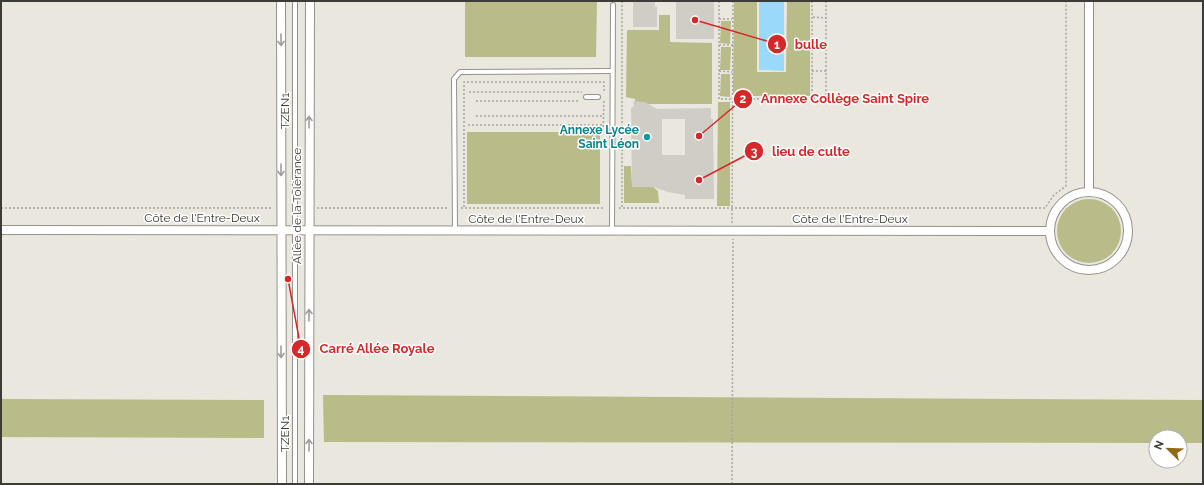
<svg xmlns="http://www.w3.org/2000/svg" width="1204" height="485" viewBox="0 0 1204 485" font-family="Raleway,sans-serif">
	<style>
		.green { fill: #b9bb89 }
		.water { fill: #9bd9fa }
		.building { fill: #d0cdc6; fill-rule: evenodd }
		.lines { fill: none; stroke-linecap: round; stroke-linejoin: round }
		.lane-casing { stroke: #95928b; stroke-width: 6 }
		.street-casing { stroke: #95928b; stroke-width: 10 }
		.path { stroke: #a9a6a0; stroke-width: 1.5; stroke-dasharray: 2 2; stroke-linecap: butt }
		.lane { stroke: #fff; stroke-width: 4 }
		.street { stroke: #fff; stroke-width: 8 }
		.oneway { stroke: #9e9d9c }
		.culture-dot { fill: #0f9aa8; stroke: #fff; stroke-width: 1.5 }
		.labels { text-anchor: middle; stroke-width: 3; stroke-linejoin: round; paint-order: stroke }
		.street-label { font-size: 12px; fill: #3c3b38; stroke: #fff }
		.culture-label { font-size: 12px; font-weight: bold; fill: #0d838f; stroke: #fff; text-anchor: end }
		.leader { fill: none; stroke: #d62828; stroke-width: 1.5 }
		.callout-dot { fill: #d62828; stroke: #fff; stroke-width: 1.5 }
		.mark-label { font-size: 12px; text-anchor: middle; font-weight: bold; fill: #fff }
		.callout-label { font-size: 13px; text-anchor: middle; font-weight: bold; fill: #d62828; stroke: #fff; stroke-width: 3; stroke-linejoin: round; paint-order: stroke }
	</style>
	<rect width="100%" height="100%" fill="#eae7df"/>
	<g class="green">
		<path d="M465,1h132l-1,56h-131z"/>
		<path d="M734,1h23v71h29l1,-71h23v95h-77z"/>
		<path d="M659,15h11v27l42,1v61h-77v-5l-9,-2 1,-67h32z"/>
		<path d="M721,21h10l-1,23 -10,-1z"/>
		<path d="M721,47h10l-1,23h-10z"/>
		<path d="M721,74h9v23l-10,-1z"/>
		<path d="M718,102h12v104h-13z"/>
		<rect x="467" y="132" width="133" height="72"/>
		<path d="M624,166h7l1,21h21l5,4 1,12h-35z"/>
		<circle cx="1089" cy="231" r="32"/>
		<path d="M323,395l880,5v43h-23v-6h-24v6l-832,-1z"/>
		<path d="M1,399l263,1v38l-263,-1z"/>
	</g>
	<path class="water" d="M759,1h25v70l-25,-1z"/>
	<g class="building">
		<path d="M633,1h22v6h2v20h-24z"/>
		<rect x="676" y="1" width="38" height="38"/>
		<path d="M633,101l12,1 12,7 54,-1v11h2l1,80h-29v-4l-17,-3 -15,-5h-21l-1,-79 3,-2zM662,119h23v36h-23z"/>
	</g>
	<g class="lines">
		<defs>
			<g id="lane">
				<path d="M295,1v483"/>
				<path d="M586,97h12"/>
				<path d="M455,230l-1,-151 6,-7 152,-1"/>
				<path d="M612,230l1,-225"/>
			</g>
			<g id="street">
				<path d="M281,1l1,483"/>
				<path d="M1089,192v-191"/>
				<circle cx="1089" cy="231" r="39"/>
				<path d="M1,230l1045,1 4,1"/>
				<path d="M309,484l1,-483"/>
			</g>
		</defs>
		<use href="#lane" class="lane-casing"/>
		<use href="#street" class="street-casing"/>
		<g class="path">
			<path d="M719,1v98h3l104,-1v-97"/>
			<path d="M813,17l13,1"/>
			<path d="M719,19h13"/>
			<path d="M813,44h13"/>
			<path d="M719,45h14"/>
			<path d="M719,71l13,1"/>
			<path d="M812,71h14"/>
			<path d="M469,92h113"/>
			<path d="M812,99v-98"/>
			<path d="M476,101h104"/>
			<path d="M476,116h126"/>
			<path d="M468,125h135"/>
			<path d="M603,131l1,-30"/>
			<path d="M464,207v-125h140v11"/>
			<path d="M622,207v-206"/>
			<path d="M1,208h272"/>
			<path d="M317,208h132"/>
			<path d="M461,208h144"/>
			<path d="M619,208h426l9,-13 12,-9v-185"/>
			<path d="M732,223l1,-222"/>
			<path d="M732,484l1,-245"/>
		</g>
		<use href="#lane" class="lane"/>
		<use href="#street" class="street"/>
	</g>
	<defs><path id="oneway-shaft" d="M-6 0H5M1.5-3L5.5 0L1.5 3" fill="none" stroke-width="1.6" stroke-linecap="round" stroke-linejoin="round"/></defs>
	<g class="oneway">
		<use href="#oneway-shaft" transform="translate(281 40) rotate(90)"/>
		<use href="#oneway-shaft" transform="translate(309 122) rotate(-90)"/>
		<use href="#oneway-shaft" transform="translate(281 170) rotate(90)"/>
		<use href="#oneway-shaft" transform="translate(309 315) rotate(-90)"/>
		<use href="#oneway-shaft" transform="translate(281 352) rotate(90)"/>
		<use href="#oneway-shaft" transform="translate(309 445) rotate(-90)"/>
	</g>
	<circle class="culture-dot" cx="647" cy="137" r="4"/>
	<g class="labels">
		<g class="street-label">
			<text transform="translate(285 111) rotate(-90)" y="4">TZEN1</text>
			<text transform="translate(297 206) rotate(-90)" y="4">Allée de la Tolérance</text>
			<text x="202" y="222">Côte de l'Entre-Deux</text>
			<text x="526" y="223">Côte de l'Entre-Deux</text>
			<text x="850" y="223">Côte de l'Entre-Deux</text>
			<text transform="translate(285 434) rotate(-90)" y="4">TZEN1</text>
		</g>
		<g class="culture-label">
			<text x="639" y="134">Annexe Lycée<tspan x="639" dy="14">Saint Léon</tspan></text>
		</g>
	</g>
	<path class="leader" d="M695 20L777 44M699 136L743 99M699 180L754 151M288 279L301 349"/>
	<g class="callout-dot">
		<circle cx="695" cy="20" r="4"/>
		<circle cx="699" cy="136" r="4"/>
		<circle cx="699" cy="180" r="4"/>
		<circle cx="288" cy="279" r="4"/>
		<circle cx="777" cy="44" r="10"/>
		<circle cx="743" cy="99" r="10"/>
		<circle cx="754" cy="151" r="10"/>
		<circle cx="301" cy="349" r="10"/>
	</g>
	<g class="mark-label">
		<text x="777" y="49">1</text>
		<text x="743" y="103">2</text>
		<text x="754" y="156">3</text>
		<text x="301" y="353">4</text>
	</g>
	<g class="callout-label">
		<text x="811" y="49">bulle</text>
		<text x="845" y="103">Annexe Collège Saint Spire</text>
		<text x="811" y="156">lieu de culte</text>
		<text x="377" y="353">Carré Allée Royale</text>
	</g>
	<rect width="1204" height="485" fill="none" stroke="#3c3b38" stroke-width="4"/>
	<g transform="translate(1168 449) rotate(293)"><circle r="19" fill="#ffffff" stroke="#b1b1af"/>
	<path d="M0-3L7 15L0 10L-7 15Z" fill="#916910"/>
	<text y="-6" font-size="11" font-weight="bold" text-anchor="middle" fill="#3c3b38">N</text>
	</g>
</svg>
